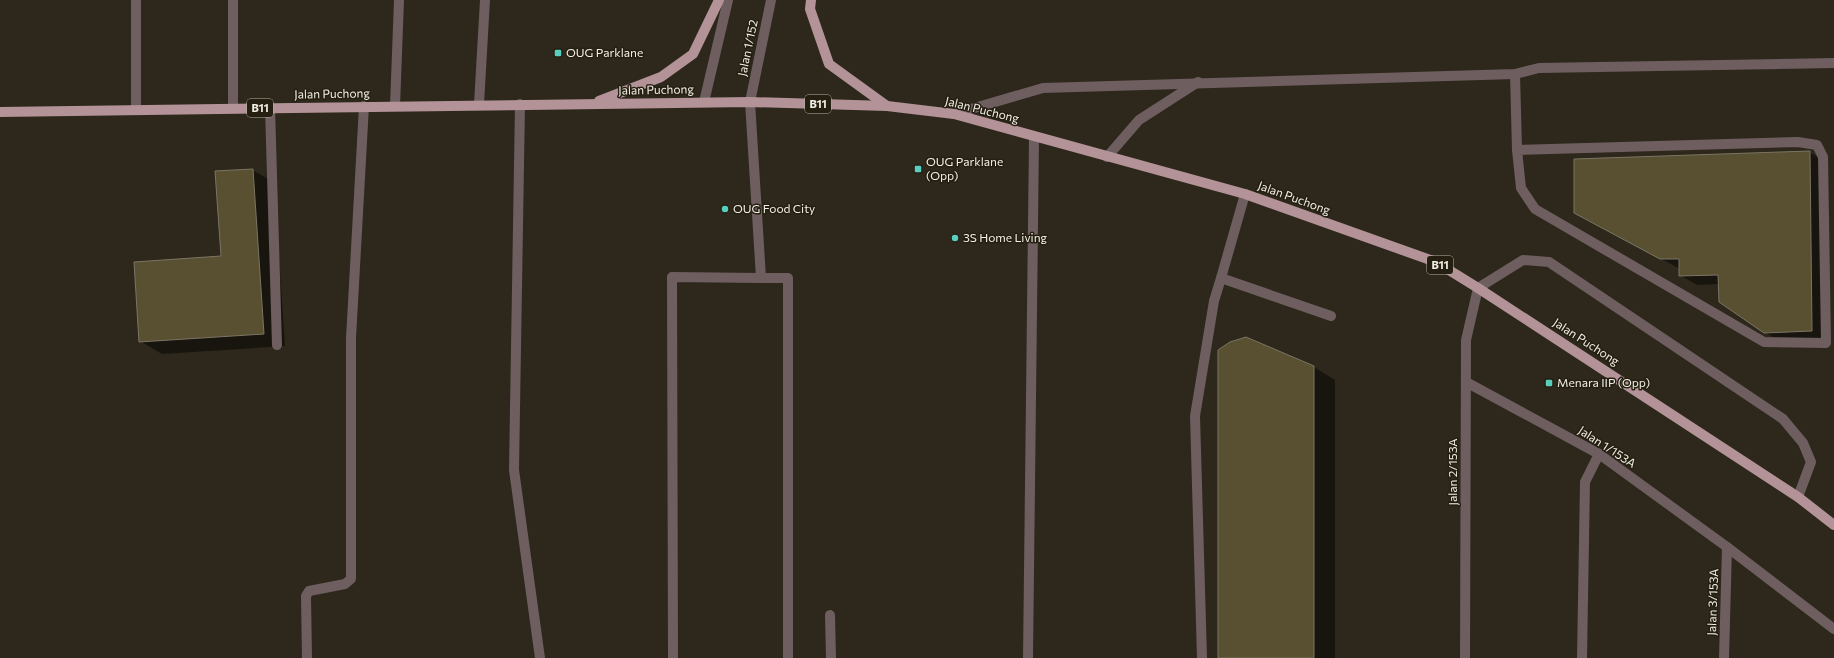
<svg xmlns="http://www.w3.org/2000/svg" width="1834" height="658" viewBox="0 0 1834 658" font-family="Commissioner,sans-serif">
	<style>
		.shadow { fill: #0007 }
		.building { fill: #594f31; stroke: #7b7565 }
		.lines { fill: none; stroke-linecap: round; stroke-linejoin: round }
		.minor { stroke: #6e5e60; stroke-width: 10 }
		.major { stroke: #b39398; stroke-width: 10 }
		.poi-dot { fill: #58cec0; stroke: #241f11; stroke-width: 1.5 }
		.labels { text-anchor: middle; stroke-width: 3; stroke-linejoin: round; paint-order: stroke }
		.shield { fill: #241f11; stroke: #b4b0a5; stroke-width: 1 }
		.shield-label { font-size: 11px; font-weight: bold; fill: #f1eee5 }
		.street-label { font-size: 12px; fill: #f1eee5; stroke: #241f11 }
		.poi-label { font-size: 12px; fill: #f1eee5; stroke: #241f11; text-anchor: start }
	</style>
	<rect width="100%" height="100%" fill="#2d281b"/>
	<g class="shadow">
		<path d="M1809,152l18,10 2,178 -47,2 -18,-10 -45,-48 -22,1 -17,-10v-6l-87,-47z"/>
		<path d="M252,170l22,12 11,164 -123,8 -22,-13 82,-84z"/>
		<path d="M1314,367l21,13v278h-116z"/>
	</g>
	<g class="building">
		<path d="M1810,151l2,180 -48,2 -45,-31 -1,-27 -39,1v-17h-19l-86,-46v-54z"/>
		<path d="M253,169l11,165 -125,8 -5,-80 87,-6 -6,-85z"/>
		<path d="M1246,337l68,29v292h-96v-308l12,-8z"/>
	</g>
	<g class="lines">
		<g class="minor">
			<path d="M136,0v110"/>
			<path d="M233,0v108"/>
			<path d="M1515,74l2,76 4,38 14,21 229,133 62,1 -3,-186 -6,-12 -19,-3 -281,8"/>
			<path d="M704,102l24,-102"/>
			<path d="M479,104l6,-104"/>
			<path d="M520,104l-6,366 26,188"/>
			<path d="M395,106l4,-106"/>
			<path d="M270,108l7,237"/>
			<path d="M954,114l89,-26 472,-14 24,-6 295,-5"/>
			<path d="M1107,157l32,-37 59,-38"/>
			<path d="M1245,194l-24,84 110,38"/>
			<path d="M761,278h27v380"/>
			<path d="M1466,382l133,72 128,93 107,82"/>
			<path d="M830,615l1,43"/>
			<path d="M307,658l-1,-62 3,-5 36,-7 6,-5v-241l13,-232"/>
			<path d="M673,658l-1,-381 89,1 -11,-176 21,-102"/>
			<path d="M1028,658l6,-521"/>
			<path d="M1202,658l-7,-242 19,-115 7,-23"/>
			<path d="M1465,658l1,-318 12,-52 45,-28 26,2 234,157 20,24 8,19 -13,35"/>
			<path d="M1582,658l3,-176 14,-28"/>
			<path d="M1724,658l3,-111"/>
		</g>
		<g class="major">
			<path d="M811,0l-1,9 19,55 58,42"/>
			<path d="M599,101l62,-24 32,-23 26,-54"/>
			<path d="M0,112l750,-10 137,4 67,8 291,80 191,68 42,26 320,209 36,28"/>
		</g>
	</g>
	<g class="poi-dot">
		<rect x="554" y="49" width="8" height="8" rx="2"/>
		<rect x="914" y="165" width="8" height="8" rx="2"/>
		<circle cx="725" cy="209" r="4"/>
		<circle cx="955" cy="238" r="4"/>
		<rect x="1545" y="379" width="8" height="8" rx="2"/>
	</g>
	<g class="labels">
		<g class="shield">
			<rect x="805" y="95" width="26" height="18" rx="3"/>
			<rect x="247" y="99" width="26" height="18" rx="3"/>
			<rect x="1427" y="256" width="26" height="18" rx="3"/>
		</g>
		<g class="shield-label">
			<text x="818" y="108">B11</text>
			<text x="260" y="112">B11</text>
			<text x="1440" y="269">B11</text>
		</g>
		<g class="street-label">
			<text transform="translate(748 48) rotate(-78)" y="4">Jalan 1/152</text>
			<text transform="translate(656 90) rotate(-1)" y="4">Jalan Puchong</text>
			<text transform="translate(332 94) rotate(-1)" y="4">Jalan Puchong</text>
			<text transform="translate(982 110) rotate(14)" y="4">Jalan Puchong</text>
			<text transform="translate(1294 198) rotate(20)" y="4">Jalan Puchong</text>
			<text transform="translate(1586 342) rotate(33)" y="4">Jalan Puchong</text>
			<text transform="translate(1607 447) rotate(33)" y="4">Jalan 1/153A</text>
			<text transform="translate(1453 472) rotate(-90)" y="4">Jalan 2/153A</text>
			<text transform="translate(1713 602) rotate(-88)" y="4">Jalan 3/153A</text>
		</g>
		<g class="poi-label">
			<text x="566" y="57">OUG Parklane</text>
			<text x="926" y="166">OUG Parklane<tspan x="926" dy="14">(Opp)</tspan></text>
			<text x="733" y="213">OUG Food City</text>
			<text x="963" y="242">3S Home Living</text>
			<text x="1557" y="387">Menara IIP (Opp)</text>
		</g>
	</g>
</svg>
